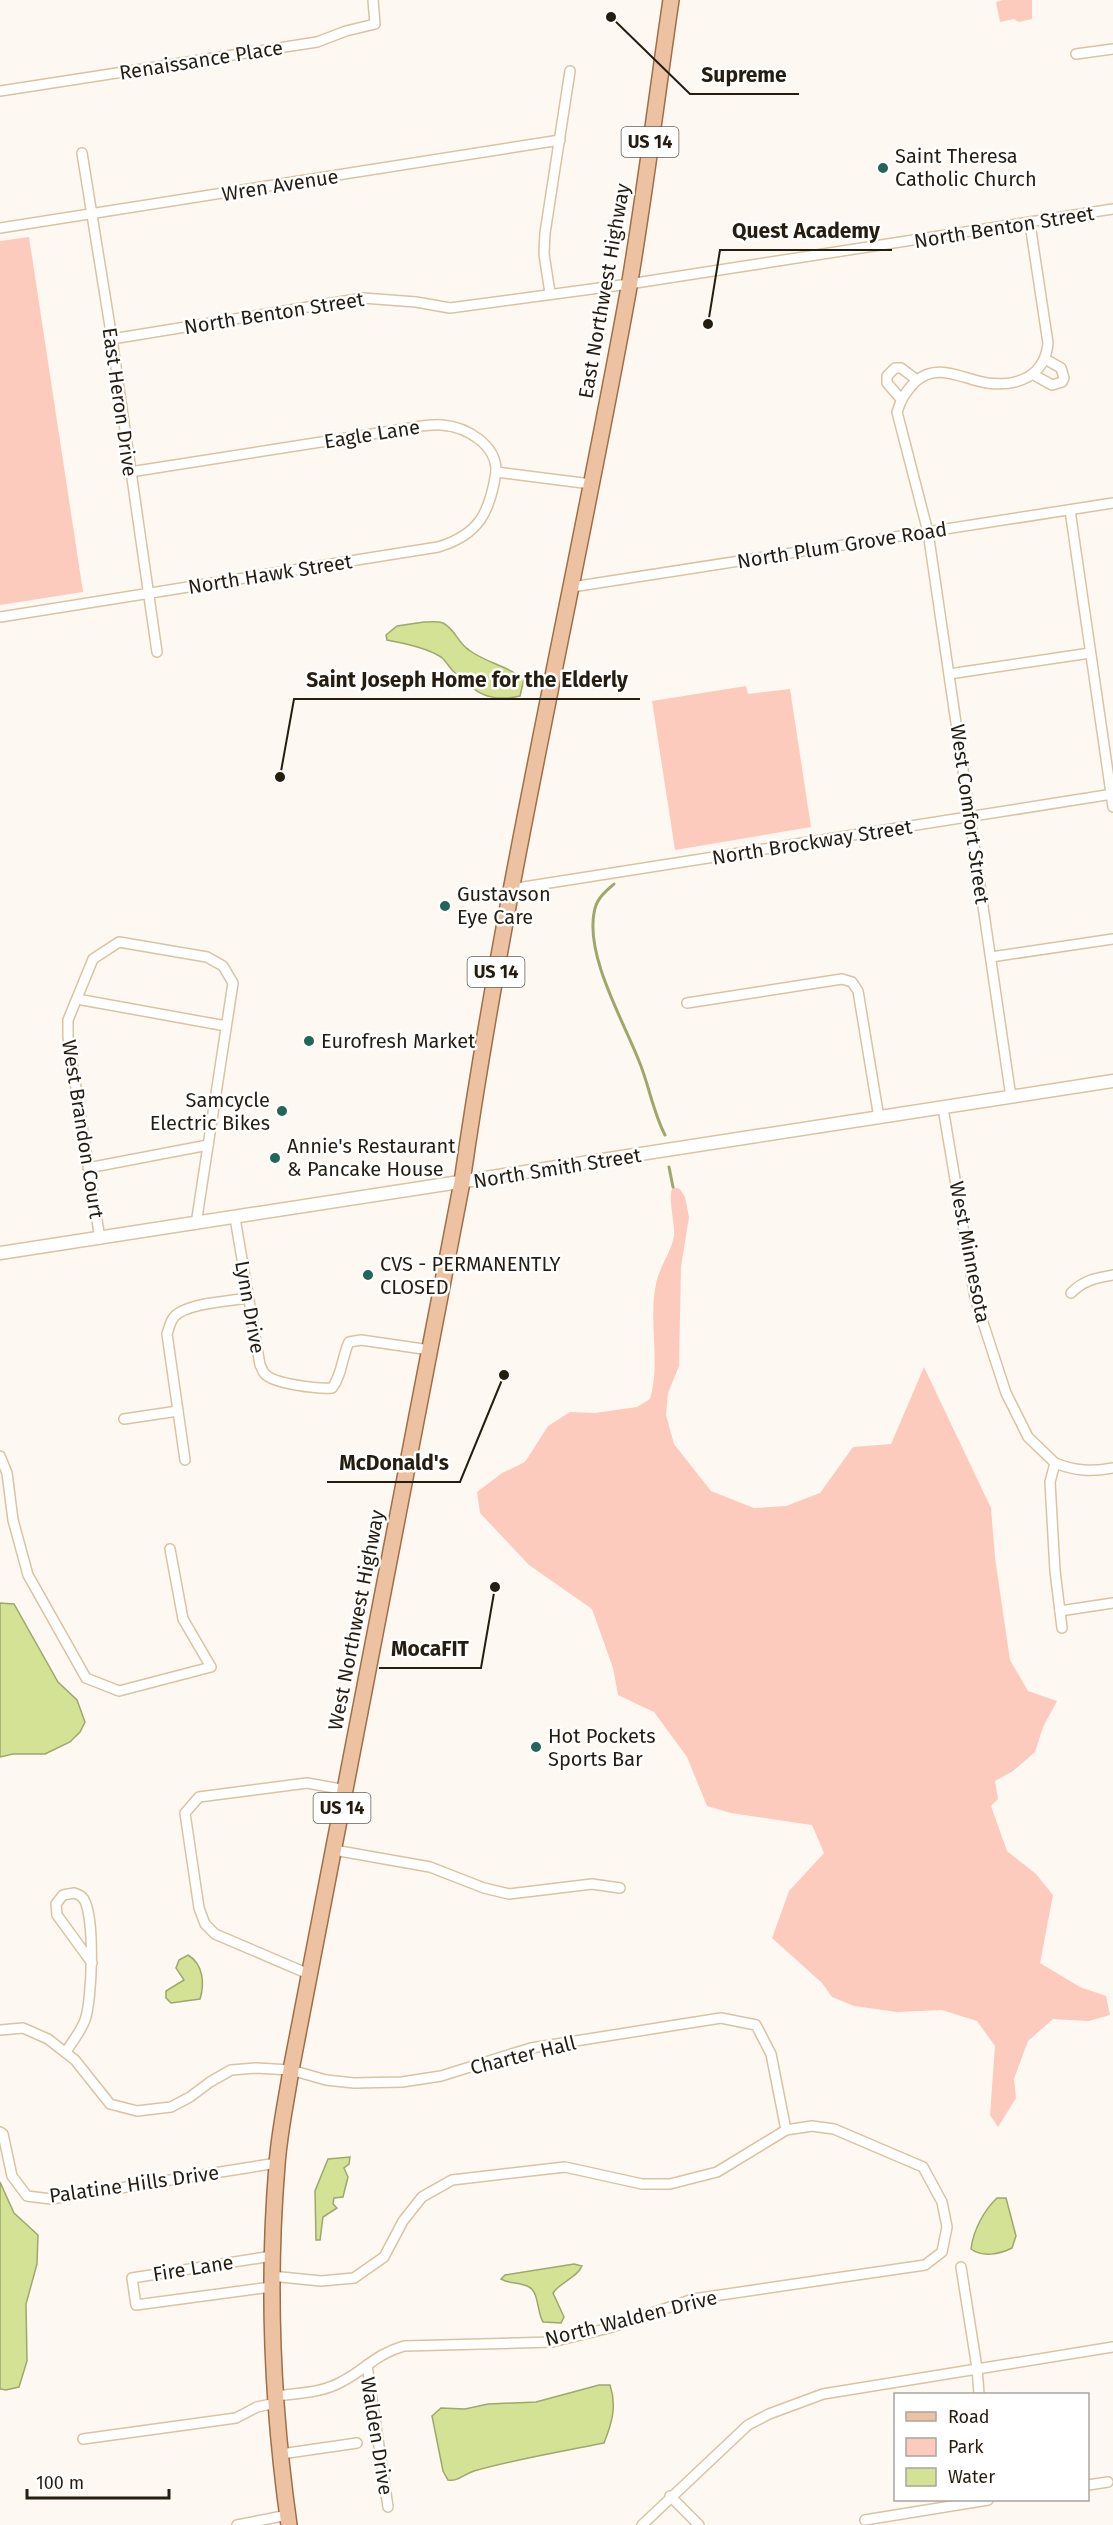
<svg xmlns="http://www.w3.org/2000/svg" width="1113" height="2525" viewBox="0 0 1113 2525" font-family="'Fira Sans',sans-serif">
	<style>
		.green { fill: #fccbbe }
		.water { fill: #d3e294; stroke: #9fa76d; stroke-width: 1.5 }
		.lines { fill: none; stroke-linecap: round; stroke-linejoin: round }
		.stream { stroke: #9fa76d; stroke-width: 3 }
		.minor-casing { stroke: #d9c3a3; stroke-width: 12 }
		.tertiary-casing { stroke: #d9c3a3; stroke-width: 15 }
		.primary-casing { stroke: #a06e48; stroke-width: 18 }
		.minor { stroke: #fff; stroke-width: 9 }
		.tertiary { stroke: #fff; stroke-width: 12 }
		.primary { stroke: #edc2a3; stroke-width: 15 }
		.poi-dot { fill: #20675a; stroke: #fff; stroke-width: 2 }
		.labels { text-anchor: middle; stroke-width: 5; stroke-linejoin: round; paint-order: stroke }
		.shield { fill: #fff; stroke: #676158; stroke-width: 1.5 }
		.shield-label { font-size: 18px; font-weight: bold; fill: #261d11 }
		.street-label { font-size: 20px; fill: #261d11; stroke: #fff }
		.poi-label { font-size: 20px; fill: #261d11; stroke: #fff; text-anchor: start }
		.leader { fill: none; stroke: #261d11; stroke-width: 2 }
		.callout-dot { fill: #261d11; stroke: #fff; stroke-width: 2 }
		.callout-label { font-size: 21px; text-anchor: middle; font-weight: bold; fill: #261d11; stroke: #fff; stroke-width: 5; stroke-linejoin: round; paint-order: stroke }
	</style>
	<rect width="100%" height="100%" fill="#fdf9f2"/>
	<g class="green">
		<path d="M1003,0h29v19l-13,3 -5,-3 -14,3 -4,-20z"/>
		<path d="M29,237l54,355 -83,13v-364z"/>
		<path d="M746,686l2,8 42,-5 21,138 -136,23 -23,-149z"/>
		<path d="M673,1187l7,2 5,8 4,20 -8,50 -2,99 -11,27 -2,22 8,29 37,47 43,17 32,-2 34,-13 33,-46 38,-3 33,-77 67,141 4,50 15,102 18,31 29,10 -14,26 -8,25 -22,19 -18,10 3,18 -7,7 16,45 29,23 17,21 -13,68 40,24 26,9 4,19 -21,6 -36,-2 -25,22 -14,38 2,19 -18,29 -8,-12 5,-69 -18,-25 -35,-11 -45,2 -43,-6 -22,-9 -10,-14 -50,-45 17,-47 35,-38 -12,-28 -81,-12 -24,-7 -20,-49 -33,-45 -36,-17 -5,-27 -21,-59 -63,-44 -49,-52 -3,-21 25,-19 23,-11 23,-36 22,-14 25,1 42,-6 13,-8c11,-37 -2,-77 6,-115 3,-17 15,-31 18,-48 1,-13 -7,-41 -1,-49z"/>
	</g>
	<g class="water">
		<path d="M424,622c5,0 14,-1 19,1 12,6 15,20 26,27 17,13 39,16 55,29l-4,17c-31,7 -45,-3 -67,-25 -4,-4 -7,-10 -12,-14 -16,-10 -36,-13 -54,-17l-1,-5 11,-9z"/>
		<path d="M0,1603l14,1 44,78 19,18 8,22 -5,10 -10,10 -25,12h-32l-13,3z"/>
		<path d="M188,1955c15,9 17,28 12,44l-29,4 -5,-5v-7l18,-11 -8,-12 3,-8z"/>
		<path d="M350,2157l-1,7 -5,4 4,9 -5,20 -9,1 -1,6 4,4 -14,9 -3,23h-4l-1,-49 13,-32z"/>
		<path d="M0,2182l14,31 24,22 -1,29 -11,40 1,57 -8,26 -13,3 -6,-1z"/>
		<path d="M997,2198h9l10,38 -4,12c-12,6 -29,10 -41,1 2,-18 13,-39 26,-51z"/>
		<path d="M574,2264l8,2c-5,12 -22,16 -29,27l11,24 -3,6 -18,-1c-6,-9 -4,-30 -14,-35 -9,-5 -20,-3 -28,-8l4,-4z"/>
		<path d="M599,2385h11c7,21 2,38 -6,58 -44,9 -88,16 -130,28 -10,3 -16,11 -26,9l-5,-9 -11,-55 9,-8 24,1 23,-5 48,-2z"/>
	</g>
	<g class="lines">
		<g class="stream">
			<path d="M614,884c-10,9 -18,15 -20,29 -8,44 29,107 45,148 10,24 14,51 26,74"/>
			<path d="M669,1167l4,20"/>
		</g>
		<defs>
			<g id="minor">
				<path d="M1076,54l37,-5"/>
				<path d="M0,91l317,-49 29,-11 29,-7 -2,-24"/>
				<path d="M82,153l30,186 45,313"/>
				<path d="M0,228l560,-88"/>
				<path d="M550,293l-6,-39 1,-21 25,-162"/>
				<path d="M112,339l251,-41 53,4 34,6 179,-24 484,-75"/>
				<path d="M1034,375l18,10 10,-3 2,-4 -3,-10 -16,-9"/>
				<path d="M901,399l-14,-16v-7l8,-8h6l16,12"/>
				<path d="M130,472l274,-43c12,-2 25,-5 38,-4 25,2 55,20 54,47l95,12"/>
				<path d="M1070,510l43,297"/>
				<path d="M572,587l541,-84"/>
				<path d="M0,617l438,-70c41,-12 52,-35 58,-75"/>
				<path d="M949,674l141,-21"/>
				<path d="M511,889l602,-95"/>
				<path d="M991,957l122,-18"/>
				<path d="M77,999l149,27"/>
				<path d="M687,1003l155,-24 10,3 6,9 21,127"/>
				<path d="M1011,1097l-83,-565 -31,-120c4,-13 9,-21 19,-31 22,-19 46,-2 71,2 31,4 58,-7 61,-40l-18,-119"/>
				<path d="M943,1108l32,190 31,95 22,44 27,26 -5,19 5,89 7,57"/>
				<path d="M88,1168l120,-23"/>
				<path d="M235,1218l25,147c2,3 2,6 5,9 9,10 53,15 67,14 10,-13 10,-31 17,-46l12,-2 69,10"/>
				<path d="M100,1239l-32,-202v-17l25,-61 26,-17 88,15 16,9 10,17 -37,241"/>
				<path d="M1071,1293c13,-13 25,-15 42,-18"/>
				<path d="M124,1419l54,-8"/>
				<path d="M0,1456l7,17 6,47 15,55 58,103 33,13 92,-24 -28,-48 -13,-70"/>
				<path d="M185,1460l-18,-126c2,-6 3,-12 7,-17 11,-14 57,-16 74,-19"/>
				<path d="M1055,1463c20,8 37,9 58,5"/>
				<path d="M1060,1611l53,-8"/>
				<path d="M334,1850l96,17 54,21 25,6 83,-10 28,4"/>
				<path d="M311,1975l-96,-41 -10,-10 -6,-16 -14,-95 14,-16 108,-14 39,7"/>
				<path d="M0,2030l23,-2 25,11 27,21 35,44 27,7 34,-4 19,-10 20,-15 21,-12 25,-2 35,2 35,10 28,3 48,-1 39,-6 90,-28 190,-30 35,7 15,29 15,76"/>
				<path d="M66,2052c6,-10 15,-21 19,-32 7,-18 11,-110 -3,-123 -2,-2 -5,-3 -8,-4l-11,2 -7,9 1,11 35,48"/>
				<path d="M0,2132l3,2 9,42 15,20 24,3 226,-36"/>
				<path d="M961,2267l16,101 2,26"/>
				<path d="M271,2276l50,5 33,-3 30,-21 19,-36 19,-24 30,-17 113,-13 77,17h28l47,-12 69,-42 26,-4 22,3 89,38 19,35 5,25 -5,25 -17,13 -232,34 -84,29 -57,14 -148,4c-28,8 -37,22 -61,35 -20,12 -45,12 -68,15"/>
				<path d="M271,2287l-135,18 -4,-27 140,-22"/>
				<path d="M367,2365l21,142"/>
				<path d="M83,2439l153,-21 21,-11 19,-4"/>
				<path d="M281,2454l76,-11"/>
				<path d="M1088,2485l20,-3"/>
				<path d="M670,2496l29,29"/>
				<path d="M865,2520l123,-20"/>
				<path d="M237,2525l51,-10"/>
				<path d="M642,2525l106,-100 21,-11 54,-20 290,-47"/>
			</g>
			<path id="tertiary" d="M0,1253l1113,-172"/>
			<path id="primary" d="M289,2525c-17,-120 -22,-239 -12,-360 2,-31 9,-63 14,-95l171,-888c43,-300 113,-596 167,-895 16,-95 28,-192 42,-287"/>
		</defs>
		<use href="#minor" class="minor-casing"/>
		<use href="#tertiary" class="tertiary-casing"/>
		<use href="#primary" class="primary-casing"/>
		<use href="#minor" class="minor"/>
		<use href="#tertiary" class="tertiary"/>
		<use href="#primary" class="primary"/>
	</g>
	<g class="poi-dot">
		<circle cx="883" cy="168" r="6"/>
		<circle cx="445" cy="906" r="6"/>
		<circle cx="309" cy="1041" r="6"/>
		<circle cx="282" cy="1111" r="6"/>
		<circle cx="275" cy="1158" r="6"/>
		<circle cx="368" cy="1275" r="6"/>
		<circle cx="536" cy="1747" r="6"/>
	</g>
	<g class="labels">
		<g class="shield">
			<rect x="621.5" y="127" width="57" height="30" rx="4.5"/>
			<rect x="467.5" y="957" width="57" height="30" rx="4.5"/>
			<rect x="313.5" y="1793" width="57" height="30" rx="4.5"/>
		</g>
		<g class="shield-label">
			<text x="650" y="148">US 14</text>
			<text x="496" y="978">US 14</text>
			<text x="342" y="1814">US 14</text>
		</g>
		<g class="street-label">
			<text transform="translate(201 60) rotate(-9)" y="7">Renaissance Place</text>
			<text transform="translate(280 185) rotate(-9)" y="7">Wren Avenue</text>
			<text transform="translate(1004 227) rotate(-9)" y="7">North Benton Street</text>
			<text transform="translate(604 291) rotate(-80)" y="7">East Northwest Highway</text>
			<text transform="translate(274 313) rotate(-9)" y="7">North Benton Street</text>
			<text transform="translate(120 402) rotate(82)" y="7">East Heron Drive</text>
			<text transform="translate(372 434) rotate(-9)" y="7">Eagle Lane</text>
			<text transform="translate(842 545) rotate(-9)" y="7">North Plum Grove Road</text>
			<text transform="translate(270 574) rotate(-9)" y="7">North Hawk Street</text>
			<text transform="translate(970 814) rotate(82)" y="7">West Comfort Street</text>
			<text transform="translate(812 842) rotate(-9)" y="7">North Brockway Street</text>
			<text transform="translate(83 1129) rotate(81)" y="7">West Brandon Court</text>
			<text transform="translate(557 1168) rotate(-9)" y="7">North Smith Street</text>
			<text transform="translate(970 1252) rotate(79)" y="7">West Minnesota</text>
			<text transform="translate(250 1307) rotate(80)" y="7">Lynn Drive</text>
			<text transform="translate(356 1620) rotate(-79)" y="7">West Northwest Highway</text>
			<text transform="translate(523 2055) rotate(-14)" y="7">Charter Hall</text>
			<text transform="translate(134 2184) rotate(-8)" y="7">Palatine Hills Drive</text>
			<text transform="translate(193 2268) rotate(-9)" y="7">Fire Lane</text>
			<text transform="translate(631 2318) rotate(-14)" y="7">North Walden Drive</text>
			<text transform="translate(377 2436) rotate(81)" y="7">Walden Drive</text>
		</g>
		<g class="poi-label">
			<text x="895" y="163">Saint Theresa<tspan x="895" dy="23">Catholic Church</tspan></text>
			<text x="457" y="901">Gustavson<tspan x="457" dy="23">Eye Care</tspan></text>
			<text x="321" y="1048">Eurofresh Market</text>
			<text x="270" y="1107" text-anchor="end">Samcycle<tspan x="270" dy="23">Electric Bikes</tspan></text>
			<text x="287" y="1153">Annie's Restaurant<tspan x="287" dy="23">&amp; Pancake House</tspan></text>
			<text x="380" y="1271">CVS - PERMANENTLY<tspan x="380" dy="23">CLOSED</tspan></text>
			<text x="548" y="1743">Hot Pockets<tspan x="548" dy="23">Sports Bar</tspan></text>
		</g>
	</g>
	<path class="leader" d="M611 17L690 94H799M708 324L720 250H892M280 777L294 699H640M504 1375L460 1482H327M495 1587L481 1668H379"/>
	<g class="callout-dot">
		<circle cx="611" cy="17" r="6"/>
		<circle cx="708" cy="324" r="6"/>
		<circle cx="280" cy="777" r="6"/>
		<circle cx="504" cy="1375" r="6"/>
		<circle cx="495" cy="1587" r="6"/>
	</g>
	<g class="callout-label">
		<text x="744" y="82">Supreme</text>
		<text x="806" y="238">Quest Academy</text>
		<text x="467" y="687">Saint Joseph Home for the Elderly</text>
		<text x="394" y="1470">McDonald's</text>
		<text x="430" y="1656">MocaFIT</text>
	</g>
	<rect x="894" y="2393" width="195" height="108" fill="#ffffff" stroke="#a8a5a0" stroke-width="1.5"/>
	<rect x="906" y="2412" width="30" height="9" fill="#edc2a3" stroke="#a8a5a0" stroke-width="1.5"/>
	<text x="948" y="2423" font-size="18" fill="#261d11">Road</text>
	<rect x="906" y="2438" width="30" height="18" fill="#fccbbe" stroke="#a8a5a0" stroke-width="1.5"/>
	<text x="948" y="2453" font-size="18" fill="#261d11">Park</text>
	<rect x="906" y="2468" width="30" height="18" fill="#d3e294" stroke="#a8a5a0" stroke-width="1.5"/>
	<text x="948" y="2483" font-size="18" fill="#261d11">Water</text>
	<path d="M27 2489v9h142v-9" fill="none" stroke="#261d11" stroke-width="3"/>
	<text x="36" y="2489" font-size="18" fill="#261d11" stroke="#ffffff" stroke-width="4.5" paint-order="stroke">100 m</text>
</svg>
